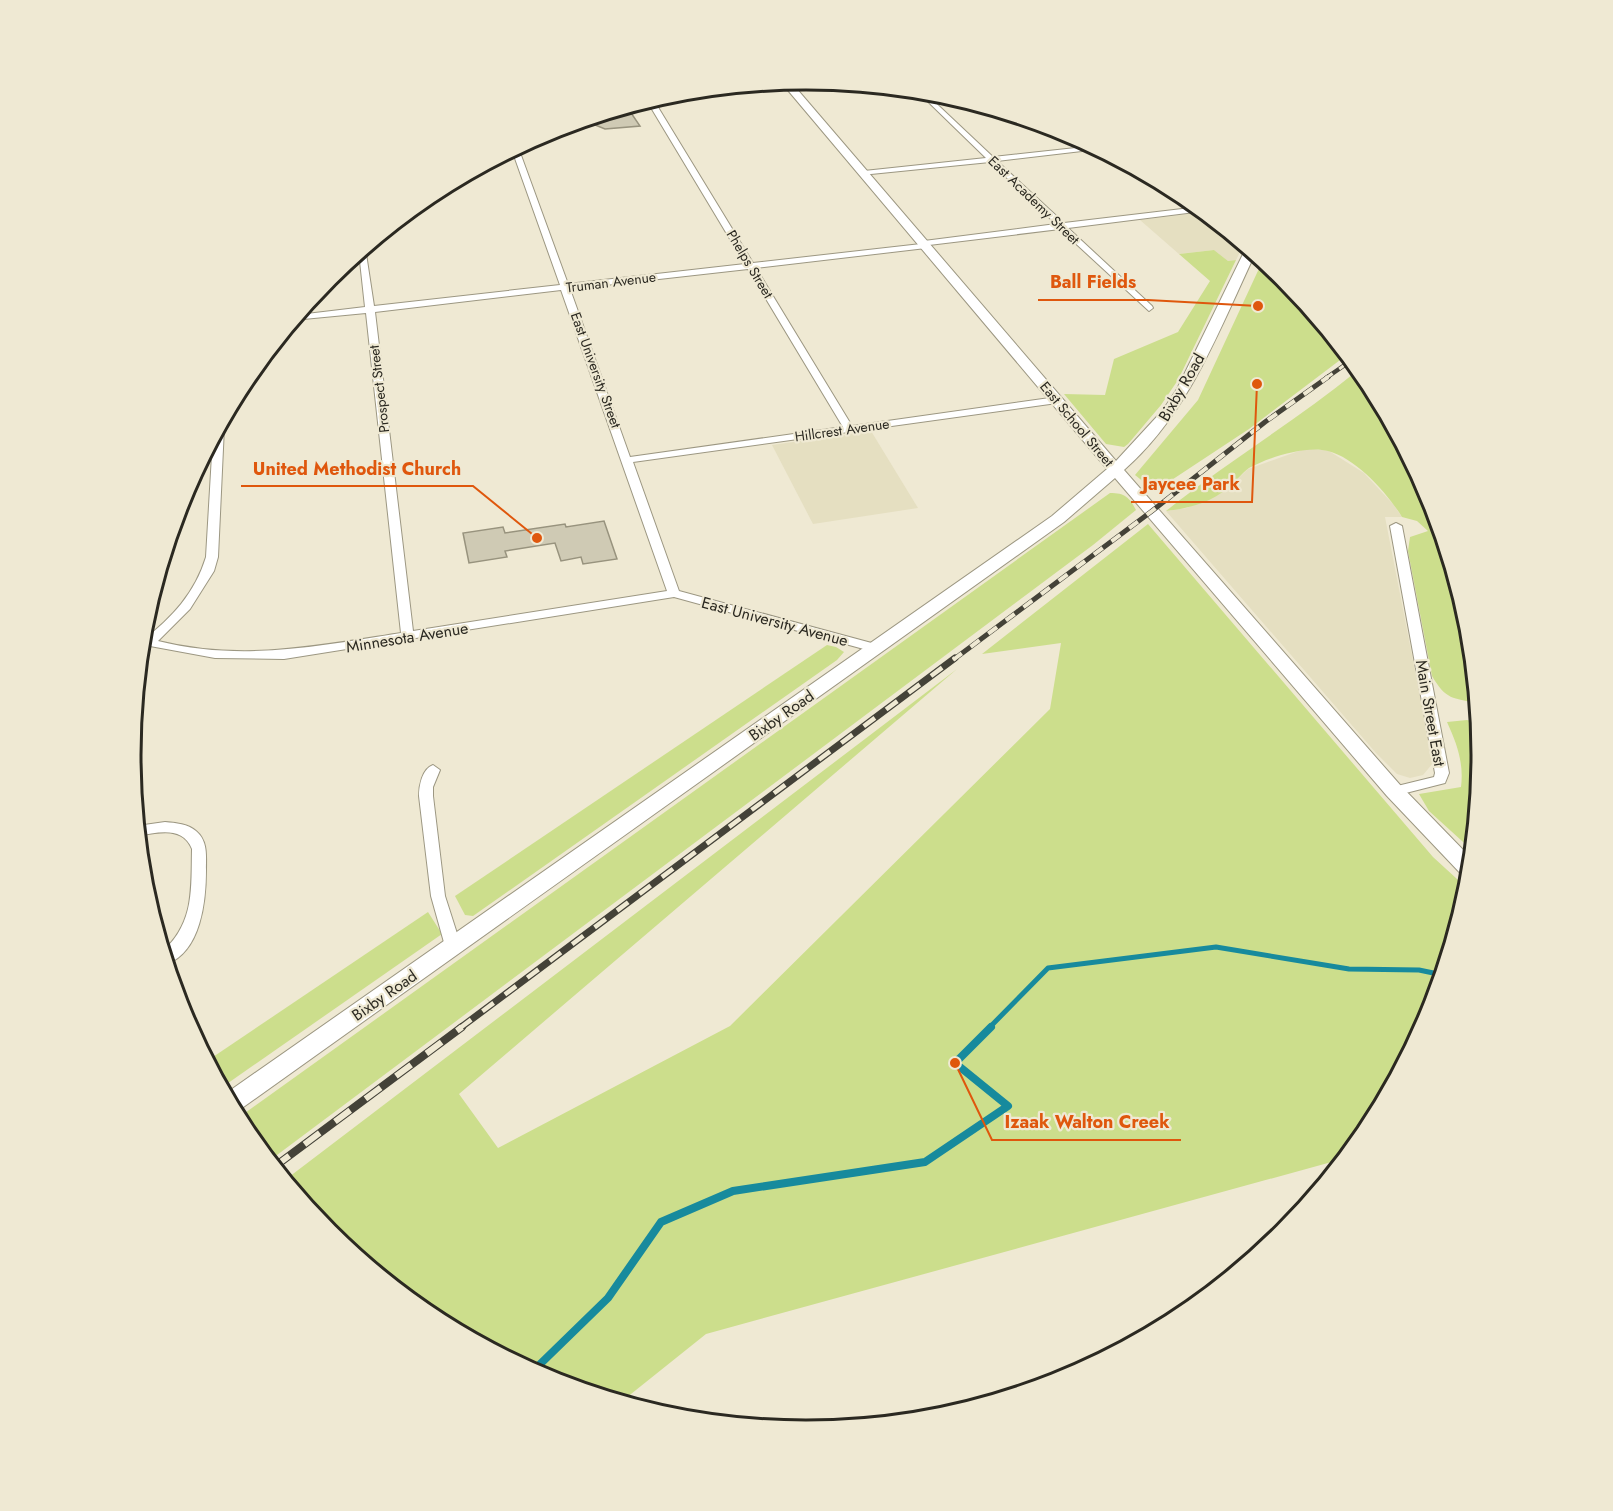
<svg xmlns="http://www.w3.org/2000/svg" width="1613" height="1511" viewBox="0 0 1613 1511" font-family="Jost,sans-serif">
	<style>
		.built { fill: #e5dfc1 }
		.green { fill: #ccde8c }
		.lines { fill: none; stroke-linecap: round; stroke-linejoin: round }
		.stream-far1 { stroke: #178a9d; stroke-width: 5 }
		.stream { stroke: #178a9d; stroke-width: 8 }
		.building { fill: #cfcab4; stroke: #98937e; stroke-width: 1.5 }
		.street-casing { stroke: #9c9782; stroke-width: 2 }
		.secondary-casing { stroke: #9c9782; stroke-width: 2 }
		.street { fill: #fff; fill-rule: evenodd }
		.secondary { fill: #fff; fill-rule: evenodd }
		.rail-far3-casing { stroke: #444238; stroke-width: 4.5 }
		.rail-far2-casing { stroke: #444238; stroke-width: 5 }
		.rail-far1-casing { stroke: #444238; stroke-width: 7 }
		.rail-casing { stroke: #444238; stroke-width: 8 }
		.rail-far3 { stroke: #efe9d3; stroke-width: 3; stroke-dasharray: 8; stroke-linecap: butt }
		.rail-far2 { stroke: #efe9d3; stroke-width: 4; stroke-dasharray: 11; stroke-linecap: butt }
		.rail-far1 { stroke: #efe9d3; stroke-width: 4.5; stroke-dasharray: 14; stroke-linecap: butt }
		.rail { stroke: #efe9d3; stroke-width: 6; stroke-dasharray: 19; stroke-linecap: butt }
		.labels { text-anchor: middle; stroke-width: 4.5; stroke-linejoin: round; paint-order: stroke }
		.far-street-label { font-size: 14px; fill: #2b2921; stroke: #efe9d3 }
		.street-label { font-size: 16px; fill: #2b2921; stroke: #efe9d3 }
		.rim { fill: none; stroke: #2b2921; stroke-width: 3 }
		.leader { fill: none; stroke: #df570d; stroke-width: 2 }
		.callout-dot { fill: #df570d; stroke: #efe9d3; stroke-width: 2 }
		.callout-label { font-size: 18px; text-anchor: middle; font-weight: bold; fill: #df570d; stroke: #efe9d3; stroke-width: 4.5; stroke-linejoin: round; paint-order: stroke }
	</style>
	<rect width="100%" height="100%" fill="#efe9d3"/>
	<g class="built">
		<path d="M1204,212l40,32 -8,16 -8,1 -14,-11 -35,4 -39,-34z"/>
		<path d="M871,431l47,77 -105,16 -41,-79z"/>
		<path d="M1307,448l22,3 35,22 29,31 9,13h-17l48,246 -10,12 -13,3 -13,-4 -21,-21 -210,-242 21,-3 42,-21 19,-18z"/>
	</g>
	<g class="green">
		<path d="M1214,250l14,11 8,-1 -58,120 -17,25 -33,39 -4,3 -18,-3 -42,-50 41,1 9,-36 64,-27 32,-51 -31,-27z"/>
		<path d="M1263,260l22,18 63,76 -99,75 -94,62 -20,-16 63,-75z"/>
		<path d="M1357,371h4l8,9 62,117 39,127 7,79c-24,-5 -31,-3 -45,-27l-24,-125 2,-14 18,-6 -11,-10 -15,-4c-14,-23 -46,-59 -74,-66 -21,-6 -59,6 -79,17 -7,5 -13,13 -20,19 -19,16 -38,21 -63,24 62,-50 130,-90 191,-140z"/>
		<path d="M1110,493c15,0 19,4 26,17l-43,35 -824,616 -25,-30 -6,-13z"/>
		<path d="M1148,524l285,333 36,33 -38,125 -63,116 -22,27 -640,176 -85,68 -74,-22 -116,-63 -103,-84 -43,-53 672,-511 -498,425 39,54 232,-122 320,-317 11,-66 -79,11z"/>
		<path d="M827,645l9,2 8,5 -7,8 -364,256 -8,-1 -10,-19z"/>
		<path d="M1467,720l12,3 3,33 -9,95 -44,-40 -10,-17 42,-7c3,-24 -4,-43 -14,-65z"/>
		<path d="M428,912l14,22 -221,154 -14,-27z"/>
	</g>
	<g class="lines">
		<path class="stream-far1" d="M989,1028l59,-60 168,-21 133,22 70,1 24,5"/>
		<path class="stream" d="M532,1372l76,-74 53,-76 72,-31 192,-29 83,-56 -53,-43 36,-36"/>
	</g>
	<g class="building">
		<path d="M627,107l13,19 -35,3 -22,-9z"/>
		<path d="M604,521l13,38 -34,5 -2,-7 -20,4 -6,-18 -50,8 2,6 -38,6 -6,-30 40,-6 2,6 60,-9 1,3z"/>
	</g>
	<g class="lines">
		<defs>
			<g id="street">
				<path d="M916,90l7,1 70,66 101,-11 5,3 -102,12 67,62 135,-16 4,4 -135,17 84,78 1,2 -4,3 -89,-82 -131,16 -3,3 -170,20 96,158 205,-29 5,3 -5,3 -424,59 46,129 200,54 2,3 -2,3h-8l-197,-54 -390,62 -69,-1 -65,-12 -9,2 1,-7c30,-23 53,-48 64,-84l7,-119 8,-14 3,3 -6,130 -4,14 -24,38 -32,32c84,21 160,5 243,-8l-35,-320 -73,7 5,-5 67,-8 -6,-55 6,-5 9,59 186,-21 -48,-135 6,-3 50,137 177,-20 -98,-163 6,-2 100,164 168,-19 3,-3 132,-17 -66,-62 -129,13v-4h3l122,-13zM748,269l95,158 -213,30 -60,-168zM561,290l106,301 -254,40 -38,-319z"/>
				<path d="M1396,523l6,3 47,247 -4,10 -51,13 -5,-2 -2,-3 2,-3 45,-11 1,-4 -45,-247z"/>
				<path d="M433,765l7,5 -7,17v9l12,100 16,50 -3,4 -5,2 -5,-2 -3,-4 -14,-50 -12,-100c0,-10 3,-27 14,-31z"/>
				<path d="M165,822c11,1 23,2 31,9 12,10 10,25 10,39 0,31 -5,81 -39,94l-4,-13c32,-29 28,-63 29,-102 -9,-23 -34,-17 -54,-13l-1,-10z"/>
			</g>
			<path id="secondary" d="M790,81l326,380 47,-51 14,-21 68,-139 3,-3 7,7c-36,76 -66,159 -131,216l277,316 71,73 -2,20 -7,-3 -76,-80 -272,-318 -51,44 -829,591 -10,-19 827,-578 55,-47 -326,-387z"/>
		</defs>
		<use href="#street" class="street-casing"/>
		<use href="#secondary" class="secondary-casing"/>
		<use href="#street" class="street"/>
		<use href="#secondary" class="secondary"/>
		<defs>
			<path id="rail-far3" d="M1326,378l26,-18"/>
			<path id="rail-far2" d="M953,660l199,-149 113,-89 63,-45"/>
			<path id="rail-far1" d="M460,1028l495,-370"/>
			<path id="rail" d="M274,1167l188,-140"/>
		</defs>
		<use href="#rail-far3" class="rail-far3-casing"/>
		<use href="#rail-far2" class="rail-far2-casing"/>
		<use href="#rail-far1" class="rail-far1-casing"/>
		<use href="#rail" class="rail-casing"/>
		<use href="#rail-far3" class="rail-far3"/>
		<use href="#rail-far2" class="rail-far2"/>
		<use href="#rail-far1" class="rail-far1"/>
		<use href="#rail" class="rail"/>
	</g>
	<g class="labels">
		<g class="far-street-label">
			<text transform="translate(1034 200) rotate(44)" y="5">East Academy Street</text>
			<text transform="translate(750 264) rotate(59)" y="5">Phelps Street</text>
			<text transform="translate(611 282) rotate(-7)" y="5">Truman Avenue</text>
			<text transform="translate(596 370) rotate(70)" y="5">East University Street</text>
			<text transform="translate(379 389) rotate(-97)" y="5">Prospect Street</text>
			<text transform="translate(1077 424) rotate(50)" y="5">East School Street</text>
			<text transform="translate(842 430) rotate(-8)" y="5">Hillcrest Avenue</text>
		</g>
		<g class="street-label">
			<text transform="translate(1181 387) rotate(-60)" y="6">Bixby Road</text>
			<text transform="translate(775 621) rotate(15)" y="6">East University Avenue</text>
			<text transform="translate(407 637) rotate(-9)" y="6">Minnesota Avenue</text>
			<text transform="translate(1431 713) rotate(80)" y="6">Main Street East</text>
			<text transform="translate(781 715) rotate(-35)" y="6">Bixby Road</text>
			<text transform="translate(384 995) rotate(-35)" y="6">Bixby Road</text>
		</g>
	</g>
	<path d="M0 0H1613V1511H0ZM141 755a665 665 0 1 1 1330 0a665 665 0 1 1-1330 0Z" fill="#efe9d3" fill-rule="evenodd"/>
	<path class="rim" d="M141 755a665 665 0 1 1 1330 0a665 665 0 1 1-1330 0Z"/>
	<path class="leader" d="M1258 306L1148 300H1038M537 538L473 486H241M1257 384L1252 502H1131M955 1063L992 1140H1181"/>
	<g class="callout-dot">
		<circle cx="1258" cy="306" r="6"/>
		<circle cx="537" cy="538" r="6"/>
		<circle cx="1257" cy="384" r="6"/>
		<circle cx="955" cy="1063" r="6"/>
	</g>
	<g class="callout-label">
		<text x="1093" y="288">Ball Fields</text>
		<text x="357" y="475">United Methodist Church</text>
		<text x="1191" y="490">Jaycee Park</text>
		<text x="1087" y="1128">Izaak Walton Creek</text>
	</g>
</svg>
